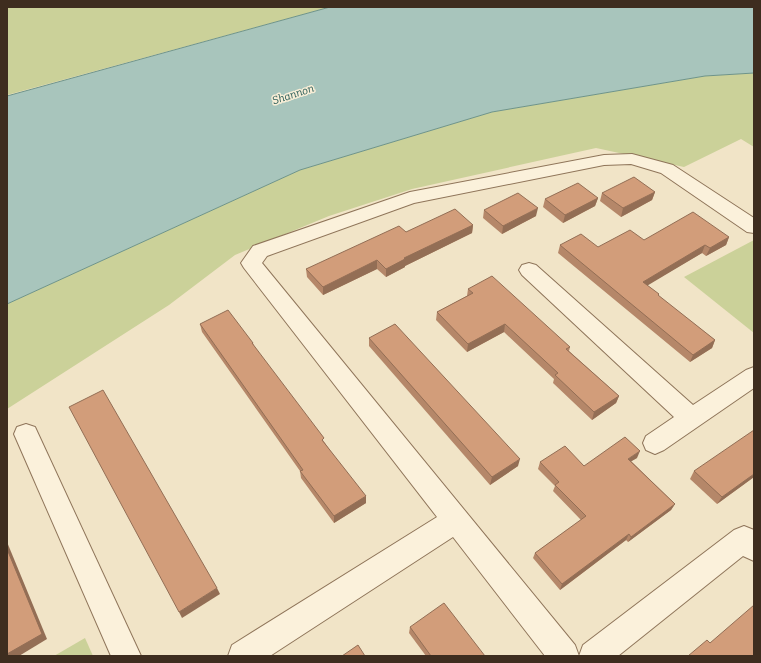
<svg xmlns="http://www.w3.org/2000/svg" width="761" height="663" viewBox="0 0 761 663" font-family="'Zilla Slab',serif">
	<style>
		.green { fill: #cbd199 }
		.water { fill: #a8c5bc; stroke: #6e948a }
		.lines { fill: none; stroke-linecap: round; stroke-linejoin: round }
		.minor-casing { stroke: #8f755a; stroke-width: 2 }
		.minor { fill: #fbf1db; fill-rule: evenodd }
		.wall { fill: #b58769 }
		.shaded-wall { fill: #936e55 }
		.building { fill: #d29d7a; stroke: #936e55 }
		.labels { text-anchor: middle; stroke-width: 3; stroke-linejoin: round; paint-order: stroke }
		.far-water-label { font-size: 12px; font-style: italic; fill: #2d5f5a; stroke: #f8eed7 }
	</style>
	<rect width="100%" height="100%" fill="#f1e4c7"/>
	<g class="green">
		<path d="M7,7h323l-323,88z"/>
		<path d="M754,73v74l-13,-8 -57,28 -88,-19 -184,41 -83,27 -94,39 -66,50 -162,104v-105l293,-134 192,-58 213,-36z"/>
		<path d="M754,240v93l-70,-56z"/>
		<path d="M85,638l8,18h-39z"/>
	</g>
	<path class="water" d="M330,7h424v66l-49,3 -213,36 -192,58 -293,134v-208z"/>
	<g class="lines">
		<defs>
			<g id="minor">
				<path d="M632,154l41,11 81,53v15l-7,-1 -86,-59 -30,-9 -27,1 -190,38 -147,53 -5,7 313,382 4,11 4,-11 151,-115 10,-4 10,4v31l-11,-5 -125,100h-73l-92,-119 -183,119h-42l4,-11 205,-128 -193,-249 -3,-5 12,-17 157,-54 194,-37z"/>
				<path d="M529,263l7,2 157,140 53,-35 8,-3v21l-90,62 -9,4 -9,-4 -3,-7 3,-7 28,-19 -152,-142 -3,-5 3,-5z"/>
				<path d="M26,424l9,3 106,229h-30l-97,-222 3,-7z"/>
			</g>
		</defs>
		<use href="#minor" class="minor-casing"/>
		<use href="#minor" class="minor"/>
	</g>
	<g class="wall">
		<path d="M655,192l-3,8 -31,17 -21,-16 2,-8z"/>
		<path d="M598,198l-3,8 -32,17 -20,-16 2,-8z"/>
		<path d="M484,210l52,6 -34,18 -19,-16z"/>
		<path d="M473,225l-1,8 -67,33v1l-19,10 -9,-8 -54,26 -16,-18 -1,-8 100,-37z"/>
		<path d="M729,237l-3,8 -20,11 -4,-3 -55,32 11,11 57,44 -3,8 -22,14 -132,-109 2,-8 38,2 46,-7z"/>
		<path d="M468,289l102,58 -1,4 50,45 -3,7 -24,17 -39,-37 1,-4 -50,-47 -37,20 -31,-32 1,-8 30,-16z"/>
		<path d="M200,324l53,19 1,3 71,97 41,60 -32,20 -33,-45 -1,-7 -98,-139z"/>
		<path d="M369,338l149,128 -28,19 -121,-139z"/>
		<path d="M637,458l-6,3 44,43 -4,6 -43,32 -2,-2 -66,50 -27,-32 2,-5 46,-33 -28,-29 2,-5 -17,-17 2,-7 44,4z"/>
		<path d="M694,471l60,6 -37,27 -27,-25z"/>
		<path d="M410,627l75,29h-59l-17,-23z"/>
	</g>
	<g class="shaded-wall">
		<path d="M655,192l-3,8 -31,17 2,-9z"/>
		<path d="M598,198l-3,8 -32,17 2,-8z"/>
		<path d="M538,208l-2,8 -34,18 1,-8z"/>
		<path d="M473,225l-1,8 -67,33v1l-19,10v-8l18,-11z"/>
		<path d="M729,237l-3,8 -20,11 4,-8z"/>
		<path d="M705,245l-3,8 -62,37 3,-8z"/>
		<path d="M377,260v9l-54,26v-8z"/>
		<path d="M505,324l-1,8 -37,20 1,-8z"/>
		<path d="M715,340l-3,8 -22,14 3,-7z"/>
		<path d="M619,396l-3,7 -24,17 2,-8z"/>
		<path d="M640,451l-3,7 -12,7 3,-6z"/>
		<path d="M520,459l-2,7 -28,19 2,-8z"/>
		<path d="M754,474v3l-37,27 5,-7z"/>
		<path d="M366,496v7l-32,20v-7z"/>
		<path d="M675,504l-4,6 -43,32 3,-5z"/>
		<path d="M629,534l-3,6 -66,50 2,-6z"/>
		<path d="M7,542l40,97 -28,17h-12z"/>
		<path d="M217,588l3,6 -38,24 -3,-6z"/>
	</g>
	<g class="building">
		<path d="M634,177l21,15 -32,16 -21,-15z"/>
		<path d="M578,183l20,15 -33,17 -20,-16z"/>
		<path d="M518,193l20,15 -35,18 -19,-16z"/>
		<path d="M455,209l18,16 -69,33 1,1 -19,10 -9,-9 -54,27 -17,-18 93,-43 7,6z"/>
		<path d="M693,212l36,25 -19,11 -5,-3 -62,37 16,12 -1,1 57,45 -22,15 -133,-110 21,-11 17,13 32,-17 14,10z"/>
		<path d="M492,276l78,71 -4,2 53,47 -25,16 -39,-37 3,-2 -53,-49 -37,20 -31,-32 36,-19 -5,-4z"/>
		<path d="M228,310l25,33h-1l72,95 -2,2 44,56 -32,20 -34,-45 3,-1 -103,-146z"/>
		<path d="M395,324l125,135 -28,18 -123,-139z"/>
		<path d="M103,390l114,198 -38,24 -110,-205z"/>
		<path d="M754,430v44l-32,23 -28,-26z"/>
		<path d="M625,437l15,14 -12,8 47,45 -44,33 -2,-3 -67,50 -27,-31 51,-37 -31,-31 4,-3 -19,-20 25,-16 19,20z"/>
		<path d="M7,549l35,85 -35,20z"/>
		<path d="M444,603l41,53h-54l-21,-29z"/>
		<path d="M754,605v51h-66l19,-16 3,3z"/>
		<path d="M358,645l7,11h-23z"/>
	</g>
	<g class="labels">
		<g class="far-water-label">
			<text transform="translate(293 94) rotate(-18)" y="4">Shannon</text>
		</g>
	</g>
	<rect width="761" height="663" fill="none" stroke="#3e2d1f" stroke-width="16"/>
</svg>
